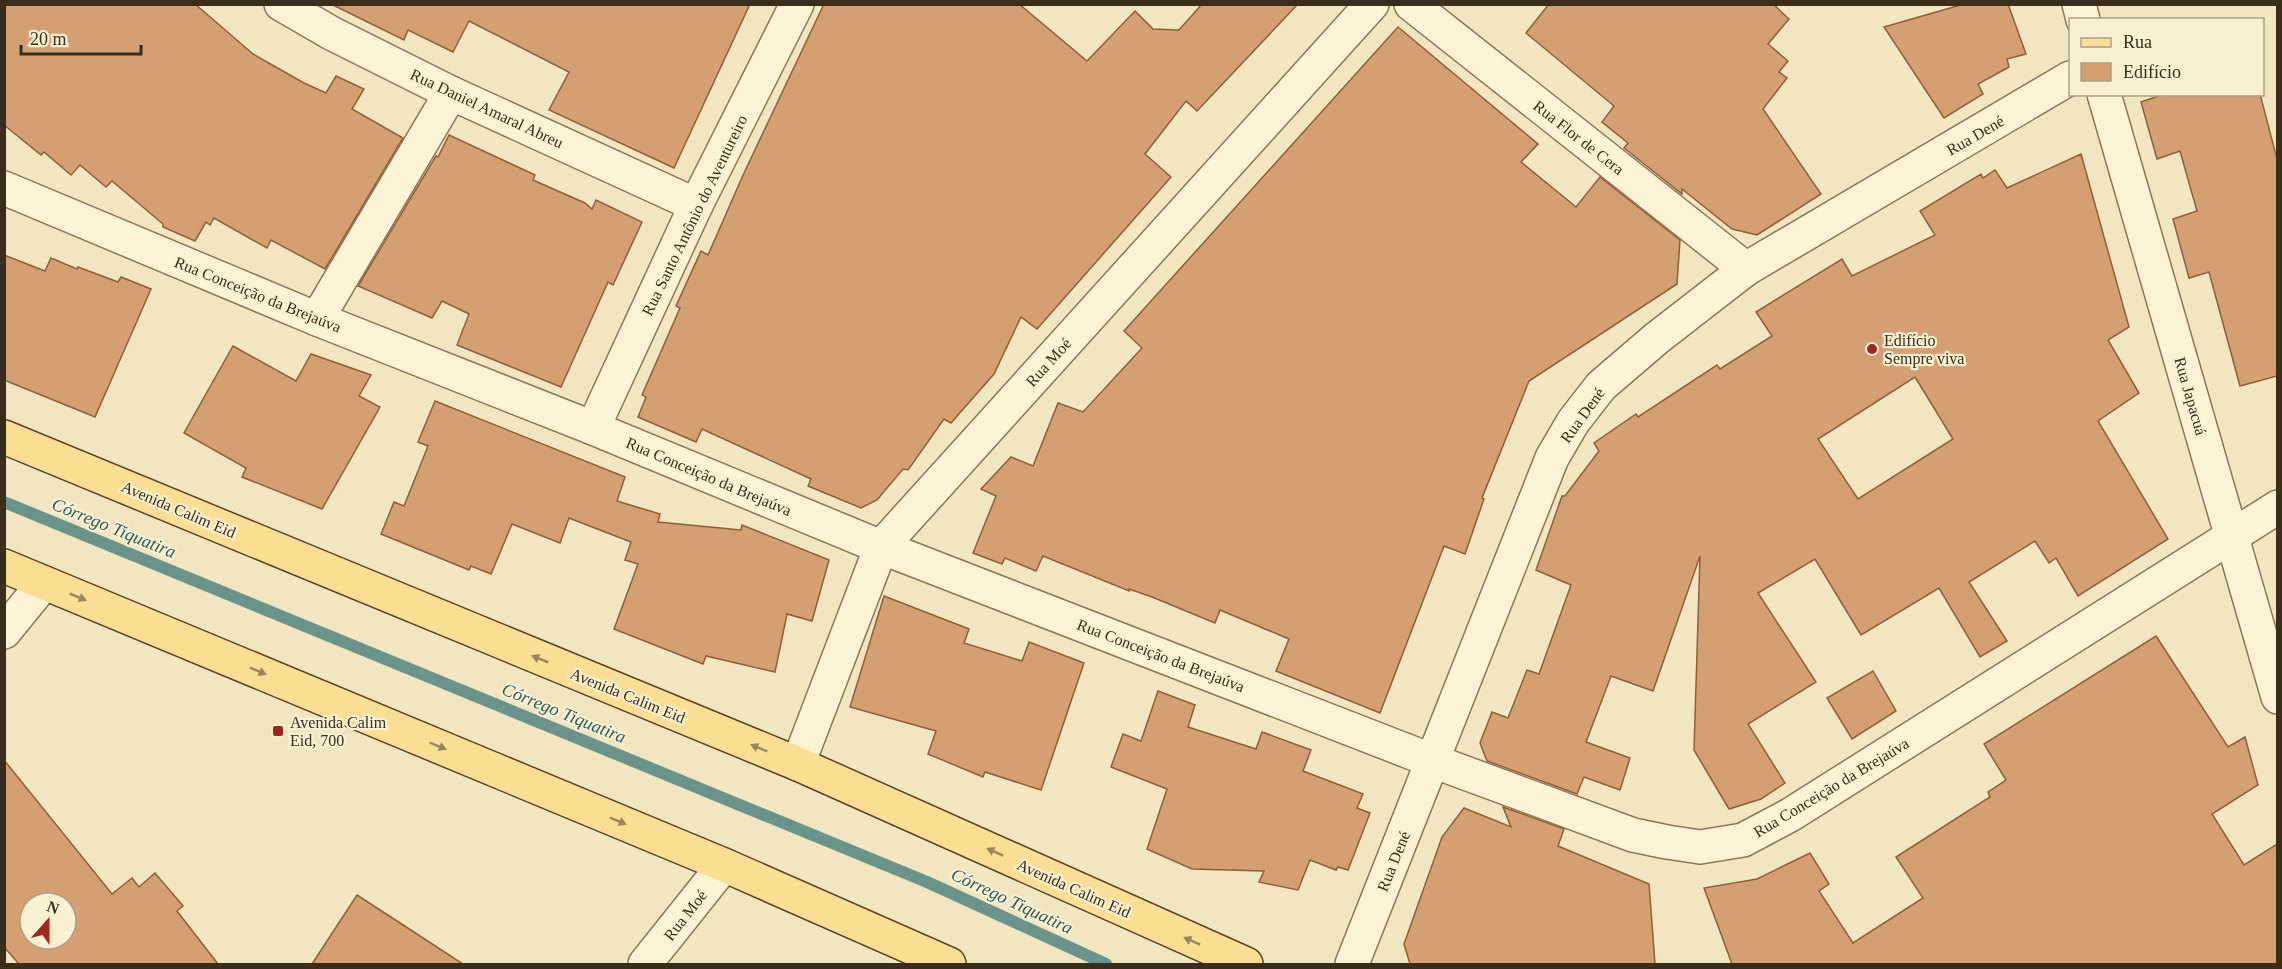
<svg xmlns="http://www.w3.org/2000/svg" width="2282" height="969" viewBox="0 0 2282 969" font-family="Georgia,serif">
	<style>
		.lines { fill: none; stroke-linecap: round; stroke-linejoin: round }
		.stream { stroke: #69938b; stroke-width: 12 }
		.building { fill: #d49f72; stroke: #8f5f39; stroke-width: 1.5; fill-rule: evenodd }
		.minor-casing { stroke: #8d7656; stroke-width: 36 }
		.primary-casing { stroke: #5b432b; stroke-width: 36 }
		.minor { stroke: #fcf2d4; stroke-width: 33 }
		.primary { stroke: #f9de94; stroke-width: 33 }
		.oneway { fill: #9a8658 }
		.poi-dot { fill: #a22520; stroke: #f9efd1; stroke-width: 2 }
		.labels { text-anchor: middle; stroke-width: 4.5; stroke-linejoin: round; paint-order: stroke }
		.street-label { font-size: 16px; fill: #3b2d1c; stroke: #f9efd1 }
		.poi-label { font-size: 16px; fill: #3b2d1c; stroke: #f9efd1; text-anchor: start }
		.water-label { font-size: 18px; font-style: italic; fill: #2a5d5c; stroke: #f9efd1 }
	</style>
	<rect width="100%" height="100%" fill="#f2e6c0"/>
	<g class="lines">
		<path class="stream" d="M4,502l923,380 179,82"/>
	</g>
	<g class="building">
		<path d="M4,4h191l58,50 51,29 22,10 10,-17 28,13 -12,20 51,29 -78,131 -54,-29 -4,8 -53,-30 -4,7 -4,-3 -11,19 -32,-14v-3l-51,-43 -6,6 -26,-22 -9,10 -27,-23 -3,3 -37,-30z"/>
		<path d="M331,4h419l-76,164 -125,-58 20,-38 -100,-51 -16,31 -45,-22 -4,10z"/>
		<path d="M824,4h195l68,57 48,-50 18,18 26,1 23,-26h96l-101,107 -11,-10 -41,53 26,23 -134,152 -16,-12 -27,57 -43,49 -7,-4 -36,51 -5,-1 -26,31 -16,8 -53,-22 3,-7 -109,-50 -6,13 -58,-25 8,-20 -4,-2 38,-87 -4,-2 25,-55 7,4 36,-82z"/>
		<path d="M1549,4h224l16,15 -21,25 20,17 -9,11 8,6 -24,31 58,85 -64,41 -25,-6 -50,-40v5l-58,-46 4,-5 -26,-21 12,-16 -88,-73z"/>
		<path d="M1964,4h44l18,50 -19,5 2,8 -31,17 5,10 -39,24 -60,-91z"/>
		<path d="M1398,27l140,117 -17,18 55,45 24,-30 80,63 -3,44 -148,97 -47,117 2,1 -19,55 -21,-8 -64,167 -104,-42 13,-32 -69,-29 -5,13 -63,-26 -23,-8v2l-86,-35 -7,15 -31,-13 -3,6 -29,-11 23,-57 -15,-7 30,-32 22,9 25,-63 25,9 59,-64 -18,-17z"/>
		<path d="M2164,94h96l17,65v217l-37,10 -31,-114 -20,6 -16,-59 24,-8 -17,-60 -23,8 -16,-57z"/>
		<path d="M449,135l86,40 -2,5 52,23 7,6 4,-9 46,22 -29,63 -5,-3 -47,105 -104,-42 12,-31 -27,-13 -10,17 -74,-32 78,-130 2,1z"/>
		<path d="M2081,154l48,173 -21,13 31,53 -41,28 70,118 -90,57 -22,-38 -7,5 -14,-22 -66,41 38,59 -27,16 -41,-69 -78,47 -46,-76 -57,34 58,89 -68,42 37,59 -24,16 -32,10 -35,-59 6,-194 -47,135 -42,-15 -25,66 44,16 -10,32 -36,-13 -7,17 -90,-33 -7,-18 12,-31 16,6 19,-48 12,4 32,-89 -35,-15 26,-74h3l34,-45 -5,-8 42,-29 2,3 79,-52 3,4 52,-33 -16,-24 86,-53 10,17 83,-41 -15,-24 61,-37 2,4 12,-8 12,18zM1915,377l38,62 -95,60 -40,-60z"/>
		<path d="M4,255l41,16 6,-13 26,11 1,-2 40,15 3,-5 30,12 -56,128 -91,-37z"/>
		<path d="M233,346l63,35 15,-27 60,21 -12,21 21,11 -58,102 -80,-32 4,-9 -62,-35z"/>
		<path d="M435,401l190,76 -8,24 43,13 -2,8 83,8 1,-5 87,35 -17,61 -25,-7 -12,58 -69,-16 -3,8 -89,-35 24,-65 -13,-4 6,-18 -62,-24 -9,25 -48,-19 -21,50 -20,-8 -2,4 -88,-36 13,-32 10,4 24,-60 -10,-4z"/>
		<path d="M884,596l85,33 -5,14 58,18 7,-19 55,21 -43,127 -56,-18 -2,5 -55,-23 8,-23 -86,-24z"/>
		<path d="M2156,636l72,111 17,-10 13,48 -46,29 32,51 33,-21v120h-545l-28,-76 53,-9 53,-26 19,31 -10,7 34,52 70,-45 -27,-41 94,-60 -2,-5 18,-12 -22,-36z"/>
		<path d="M1873,671l23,40 -44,28 -25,-41z"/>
		<path d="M1158,691l37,14 -7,22 68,22 6,-17 49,18 -8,21 60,23 -6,14 13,5 -22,57 -10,-3 -2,3 -26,-10 -12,30 -39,-8 5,-11 -72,-2 -45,-20 20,-60 -56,-22 12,-33 18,7z"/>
		<path d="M4,760l108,134 20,-16 7,9 16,-14 28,33 -6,5 41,53h-199l-15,-17zM30,903h36v36h-36z"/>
		<path d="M1503,807l61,22 -6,17 91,38 6,80h-245l-6,-20 38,-107 22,-29 47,19z"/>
		<path d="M357,895l40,26 66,43h-151z"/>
	</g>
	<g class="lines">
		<defs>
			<g id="minor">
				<path d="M281,4l50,29 120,60 245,112"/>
				<path d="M1411,4l335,265"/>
				<path d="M2079,4l4,16"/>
				<path d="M2104,94l174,603"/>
				<path d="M4,188l313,131 276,109 288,119 552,214 200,74 34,7 33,5 43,-7 47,-25 488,-308"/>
				<path d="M317,319l134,-226"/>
				<path d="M593,428l103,-223 101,-201"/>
				<path d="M4,632l40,-49"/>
				<path d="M798,764l83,-217 491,-543"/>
				<path d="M645,964l79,-99"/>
				<path d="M1352,964l200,-506 21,-36 28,-36 56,-48 89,-69 324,-191"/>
			</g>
			<g id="primary">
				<path d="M4,437l794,327 448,200"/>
				<path d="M4,566l720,299 225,99"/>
			</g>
		</defs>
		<use href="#minor" class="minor-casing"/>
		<use href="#primary" class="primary-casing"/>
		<use href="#minor" class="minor"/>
		<use href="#primary" class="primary"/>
	</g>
	<defs><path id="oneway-solid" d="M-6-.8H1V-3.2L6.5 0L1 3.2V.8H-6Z" transform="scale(1.5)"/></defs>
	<g class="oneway">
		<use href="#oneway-solid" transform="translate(78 597) rotate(22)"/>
		<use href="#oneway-solid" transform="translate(540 659) rotate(-158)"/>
		<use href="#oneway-solid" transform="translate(258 671) rotate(23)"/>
		<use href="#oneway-solid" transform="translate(438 746) rotate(23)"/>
		<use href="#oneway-solid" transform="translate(759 748) rotate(-158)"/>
		<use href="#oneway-solid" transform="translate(618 821) rotate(23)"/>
		<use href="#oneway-solid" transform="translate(995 852) rotate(-156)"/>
		<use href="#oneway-solid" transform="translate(1192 941) rotate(-156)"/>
	</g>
	<g class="poi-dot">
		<circle cx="1872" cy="349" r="6"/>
		<rect x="272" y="725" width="12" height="12" rx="3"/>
	</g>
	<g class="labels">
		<g class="street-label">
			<text transform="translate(487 108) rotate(25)" y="6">Rua Daniel Amaral Abreu</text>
			<text transform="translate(1975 135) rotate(-30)" y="6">Rua Dené</text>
			<text transform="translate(1579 137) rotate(38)" y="6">Rua Flor de Cera</text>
			<text transform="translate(694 215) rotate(-64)" y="6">Rua Santo Antônio do Aventureiro</text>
			<text transform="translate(258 294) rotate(22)" y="6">Rua Conceição da Brejaúva</text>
			<text transform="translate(1048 362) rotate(-48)" y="6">Rua Moé</text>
			<text transform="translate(2191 396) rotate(74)" y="6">Rua Japacuá</text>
			<text transform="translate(1582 415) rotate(-54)" y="6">Rua Dené</text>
			<text transform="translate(709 476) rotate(23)" y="6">Rua Conceição da Brejaúva</text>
			<text transform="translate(179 509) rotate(23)" y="6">Avenida Calim Eid</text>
			<text transform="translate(1161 655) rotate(21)" y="6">Rua Conceição da Brejaúva</text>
			<text transform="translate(628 695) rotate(22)" y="6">Avenida Calim Eid</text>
			<text transform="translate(1831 787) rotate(-31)" y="6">Rua Conceição da Brejaúva</text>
			<text transform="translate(1393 861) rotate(-68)" y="6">Rua Dené</text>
			<text transform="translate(1074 888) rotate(24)" y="6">Avenida Calim Eid</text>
			<text transform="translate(685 915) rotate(-52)" y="6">Rua Moé</text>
		</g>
		<g class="poi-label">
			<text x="1884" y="346">Edifício<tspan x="1884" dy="18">Sempre viva</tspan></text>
			<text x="290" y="728">Avenida Calim<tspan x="290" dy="18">Eid, 700</tspan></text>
		</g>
		<g class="water-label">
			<text transform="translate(114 528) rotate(22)" y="6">Córrego Tiquatira</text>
			<text transform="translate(564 713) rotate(22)" y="6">Córrego Tiquatira</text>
			<text transform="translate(1012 901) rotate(25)" y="6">Córrego Tiquatira</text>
		</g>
	</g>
	<rect width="2282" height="969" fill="none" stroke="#3b2d1c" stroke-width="12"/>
	<rect x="2069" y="18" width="195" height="78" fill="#f9efd1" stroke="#ada189" stroke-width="1.5"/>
	<rect x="2081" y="38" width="30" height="9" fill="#f9de94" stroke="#ada189" stroke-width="1.5"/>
	<text x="2123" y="48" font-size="18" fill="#3b2d1c">Rua</text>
	<rect x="2081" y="63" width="30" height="18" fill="#d49f72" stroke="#ada189" stroke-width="1.5"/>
	<text x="2123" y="78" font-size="18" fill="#3b2d1c">Edifício</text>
	<g transform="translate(48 921) rotate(21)"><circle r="28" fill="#f9efd1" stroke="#ada189" stroke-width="1.5"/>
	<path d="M0-4.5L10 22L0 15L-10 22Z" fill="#a22520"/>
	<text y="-9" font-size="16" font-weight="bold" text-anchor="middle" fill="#3b2d1c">N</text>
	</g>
	<path d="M21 45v9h120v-9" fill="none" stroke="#3b2d1c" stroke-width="3"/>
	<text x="30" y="45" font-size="18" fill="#3b2d1c" stroke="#f9efd1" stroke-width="4.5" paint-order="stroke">20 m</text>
</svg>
